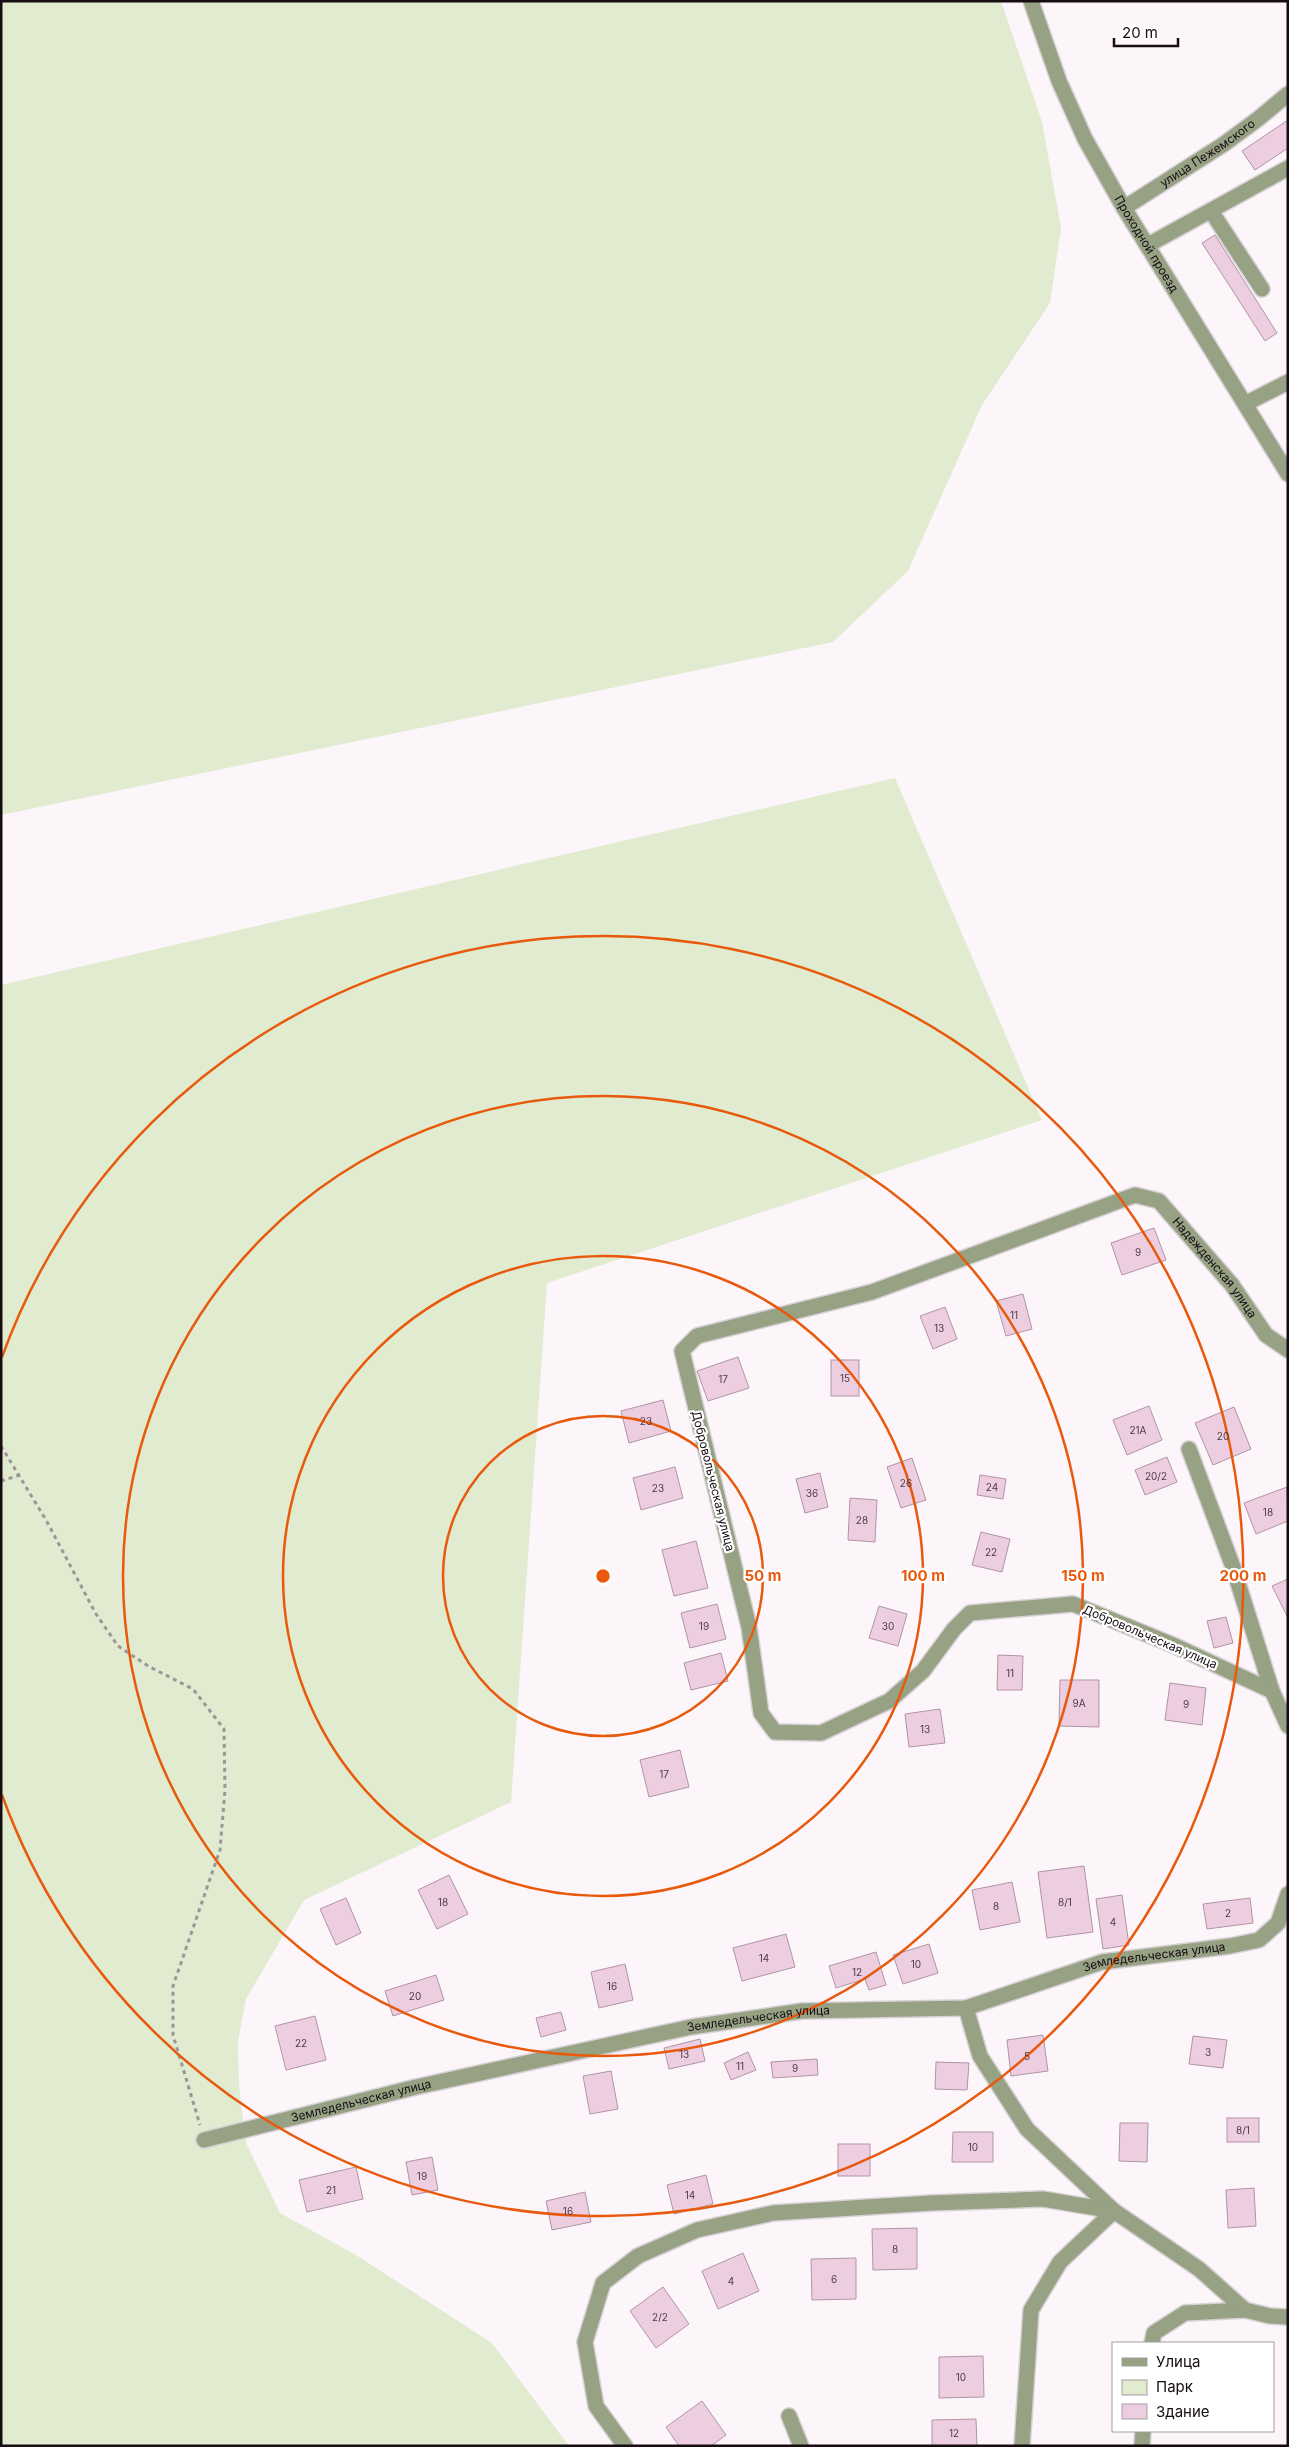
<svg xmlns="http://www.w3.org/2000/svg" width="1289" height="2447" viewBox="0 0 1289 2447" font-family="Inter,sans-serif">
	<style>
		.green { fill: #e0ebcf }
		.building { fill: #edcee0; stroke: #b094a4 }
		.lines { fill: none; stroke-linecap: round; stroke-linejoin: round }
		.minor-casing { stroke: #d7d1d5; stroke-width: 18 }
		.path { stroke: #9d959a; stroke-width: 3; stroke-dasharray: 4 4; stroke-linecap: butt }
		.minor { stroke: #96a283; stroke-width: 15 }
		.ring { fill: none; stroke: #e8590c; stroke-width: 2.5 }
		.labels { text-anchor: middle; stroke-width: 4.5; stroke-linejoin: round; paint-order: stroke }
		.number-label { font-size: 10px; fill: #4c3c46 }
		.street-label { font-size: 12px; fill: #160c12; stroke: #fff }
		.centre { fill: #e8590c; stroke: #fff; stroke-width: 2.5 }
		.ring-label { font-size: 15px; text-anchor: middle; font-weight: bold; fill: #e8590c; stroke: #fff; stroke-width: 4.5; stroke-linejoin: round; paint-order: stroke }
	</style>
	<rect width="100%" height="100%" fill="#fcf6fa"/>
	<g class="green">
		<path d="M1,1h1000l41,121 19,106 -11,75 -68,102 -74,166 -75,71 -832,173z"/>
		<path d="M895,778l147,342 -495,163 -36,519 -207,98 -58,99 -8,42 1,44 7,58 34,70 76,42 136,88 77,103h-568v-1461z"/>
	</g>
	<g class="building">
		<path d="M1288,120v28l-33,22 -13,-19z"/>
		<path d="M1215,235l62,98 -12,8 -63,-98z"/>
		<path d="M1154,1228l12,32 -44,15 -11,-32z"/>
		<path d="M1023,1294l9,35 -26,7 -10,-35z"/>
		<path d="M945,1307l12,32 -24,10 -13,-33z"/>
		<path d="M738,1357l11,31 -41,13 -11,-30z"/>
		<rect x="831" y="1360" width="28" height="36"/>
		<path d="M663,1400l8,31 -42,12 -8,-32z"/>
		<path d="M1149,1406l13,34 -35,15 -14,-35z"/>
		<path d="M1234,1407l17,42 -38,16 -18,-42z"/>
		<path d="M1167,1457l10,25 -32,13 -10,-25z"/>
		<path d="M912,1458l14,42 -25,8 -14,-41z"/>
		<path d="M675,1467l8,31 -42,12 -8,-32z"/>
		<path d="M820,1473l8,34 -23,6 -9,-34z"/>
		<path d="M980,1475l26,4 -3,20 -26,-4z"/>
		<path d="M1287,1487l1,34 -32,13 -12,-31z"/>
		<path d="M850,1498l27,2 -2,42 -27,-2z"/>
		<path d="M981,1532l29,7 -8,33 -30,-7z"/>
		<path d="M696,1541l12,47 -34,8 -12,-46z"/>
		<path d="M1288,1579v39l-16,-32z"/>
		<path d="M717,1604l9,35 -36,9 -9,-35z"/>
		<path d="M879,1606l28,8 -9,32 -29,-8z"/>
		<path d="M1226,1617l7,26 -19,5 -7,-27z"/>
		<path d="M721,1653l7,28 -37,9 -7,-27z"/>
		<path d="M998,1655l25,1 -1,34h-25z"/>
		<path d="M1060,1680h39v47l-40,-1z"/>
		<path d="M1170,1683l36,5 -4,37 -37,-5z"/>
		<path d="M940,1709l5,34 -36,4 -4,-33z"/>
		<path d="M680,1750l9,37 -40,10 -9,-37z"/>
		<path d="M1084,1866l9,66 -46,6 -9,-66z"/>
		<path d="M449,1875l19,39 -31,15 -19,-39z"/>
		<path d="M1012,1882l8,40 -40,8 -8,-40z"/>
		<path d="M1122,1895l7,50 -26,4 -7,-50z"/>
		<path d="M346,1898l15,35 -25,12 -16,-36z"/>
		<path d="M1250,1898l3,25 -46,6 -4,-25z"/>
		<path d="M786,1934l9,33 -53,14 -9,-33z"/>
		<path d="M929,1944l9,29 -35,11 -10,-29z"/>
		<path d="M876,1952l10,33 -17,5 -4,-11 -29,9 -7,-22z"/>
		<path d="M625,1964l8,36 -34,8 -8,-36z"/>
		<path d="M436,1975l8,25 -51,16 -8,-25z"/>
		<path d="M561,2012l5,18 -25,7 -5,-19z"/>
		<path d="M315,2016l11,44 -40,10 -11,-44z"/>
		<path d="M1043,2035l5,36 -37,5 -4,-36z"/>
		<path d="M1193,2036l34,4 -4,28 -34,-4z"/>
		<path d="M700,2039l5,22 -36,8 -5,-21z"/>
		<path d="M748,2052l8,18 -25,10 -7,-17z"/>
		<path d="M817,2059l1,16 -45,3 -2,-16z"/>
		<path d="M936,2062l33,1 -2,27 -32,-1z"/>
		<path d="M611,2071l7,38 -28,5 -7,-38z"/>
		<rect x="1227" y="2118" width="32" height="24"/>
		<path d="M1120,2123h28l-1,39 -28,-1z"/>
		<path d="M953,2132h40v30h-41z"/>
		<rect x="838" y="2144" width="32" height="32"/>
		<path d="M432,2157l6,33 -26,5 -6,-33z"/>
		<path d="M356,2167l7,32 -56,13 -8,-32z"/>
		<path d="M706,2175l7,29 -39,10 -7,-29z"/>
		<path d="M1254,2188l2,38 -28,2 -2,-38z"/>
		<path d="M585,2192l6,30 -39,8 -6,-29z"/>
		<path d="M917,2228v41l-44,1 -1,-41z"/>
		<path d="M743,2253l16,38 -41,18 -16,-38z"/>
		<path d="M856,2258v41l-44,1 -1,-41z"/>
		<path d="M663,2287l26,37 -33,24 -26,-37z"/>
		<path d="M983,2356l1,41 -45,1v-41z"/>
		<path d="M702,2401l24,34 -15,11h-32l-13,-19z"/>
		<path d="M976,2419l1,27h-45v-26z"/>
	</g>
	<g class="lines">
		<defs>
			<g id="minor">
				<path id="s1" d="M1031,1l28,80 26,58 39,69 164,266"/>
				<path id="s2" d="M1124,208l100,-64 34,-25 30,-25"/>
				<path d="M1211,211l51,78"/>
				<path d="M1148,245l140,-77"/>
				<path d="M1245,404l43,-22"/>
				<path d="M1189,1449l44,118 39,124 16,35"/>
				<path id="s3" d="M1272,1691l-99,-46 -100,-41 -103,9 -16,16 -31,42 -34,30 -68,32 -46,-1 -14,-19 -12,-86 -67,-276 15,-15 175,-44 263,-97 24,6 73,84 34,50 22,15"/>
				<path d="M966,2008l14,48 47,73 87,82 -54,51 -29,48 -9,136"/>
				<path id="s4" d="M204,2140l212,-53 275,-60 111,-16 164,-3 136,-46 128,-16 29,-6 19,-17 10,-29"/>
				<path d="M1152,2343l2,-10 31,-20 60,-3 25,6 18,1"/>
				<path d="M789,2416l12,30"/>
				<path d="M625,2446l-29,-40 -11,-64 18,-59 35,-27 59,-26 76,-17 158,-10 112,-4 71,12 85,58 46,41"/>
				<path d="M1142,2446l1,-15"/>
			</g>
		</defs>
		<use href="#minor" class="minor-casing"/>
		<g class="path">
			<path d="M1,1446l45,74 50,94 22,32 30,20 45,23 31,40 1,61 -5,60 -47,136v49l27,90"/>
			<path d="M1,1481l19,-6"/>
		</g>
		<use href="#minor" class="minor"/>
	</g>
	<g class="ring">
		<circle cx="603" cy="1576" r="160"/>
		<circle cx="603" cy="1576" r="320"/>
		<circle cx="603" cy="1576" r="480"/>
		<path d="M2 1357A640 640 0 1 1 2 1795"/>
	</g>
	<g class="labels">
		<g class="number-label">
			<text x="1138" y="1256">9</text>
			<text x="1014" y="1319">11</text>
			<text x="939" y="1332">13</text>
			<text x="845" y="1382">15</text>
			<text x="723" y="1383">17</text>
			<text x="646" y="1425">23</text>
			<text x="1138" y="1434">21А</text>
			<text x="1223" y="1440">20</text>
			<text x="1156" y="1480">20/2</text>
			<text x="906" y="1487">26</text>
			<text x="992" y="1491">24</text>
			<text x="658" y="1492">23</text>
			<text x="812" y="1497">36</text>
			<text x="1268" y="1516">18</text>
			<text x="862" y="1524">28</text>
			<text x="991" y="1556">22</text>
			<text x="704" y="1630">19</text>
			<text x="888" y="1630">30</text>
			<text x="1010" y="1677">11</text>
			<text x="1079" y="1707">9А</text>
			<text x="1186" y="1708">9</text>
			<text x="925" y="1733">13</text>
			<text x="664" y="1778">17</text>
			<text x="443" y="1906">18</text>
			<text x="1065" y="1906">8/1</text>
			<text x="996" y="1910">8</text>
			<text x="1228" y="1917">2</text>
			<text x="1113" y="1926">4</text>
			<text x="764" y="1962">14</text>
			<text x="916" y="1968">10</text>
			<text x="857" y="1976">12</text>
			<text x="612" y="1990">16</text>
			<text x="415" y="2000">20</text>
			<text x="301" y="2047">22</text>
			<text x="1208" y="2056">3</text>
			<text x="684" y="2058">13</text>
			<text x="1027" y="2060">5</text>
			<text x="740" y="2070">11</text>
			<text x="795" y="2072">9</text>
			<text x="1243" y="2134">8/1</text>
			<text x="973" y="2151">10</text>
			<text x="422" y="2180">19</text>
			<text x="331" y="2194">21</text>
			<text x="690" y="2199">14</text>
			<text x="568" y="2215">16</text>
			<text x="895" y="2253">8</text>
			<text x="834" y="2283">6</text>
			<text x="731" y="2285">4</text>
			<text x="660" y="2321">2/2</text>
			<text x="961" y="2381">10</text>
			<text x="954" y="2437">12</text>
		</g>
		<g class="street-label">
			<text dy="4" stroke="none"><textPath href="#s2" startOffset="100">улица Пежемского</textPath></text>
			<text dy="4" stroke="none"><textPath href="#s1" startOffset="270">Проходной проезд</textPath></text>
			<text dy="4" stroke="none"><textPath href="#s3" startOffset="1550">Надежденская улица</textPath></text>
			<text transform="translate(713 1481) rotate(76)" y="4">Добровольческая улица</text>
			<text transform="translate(1150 1637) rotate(23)" y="4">Добровольческая улица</text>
			<text dy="4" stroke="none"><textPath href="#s4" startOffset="972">Земледельческая улица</textPath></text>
			<text dy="4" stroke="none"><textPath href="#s4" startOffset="568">Земледельческая улица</textPath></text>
			<text dy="4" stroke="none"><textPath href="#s4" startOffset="162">Земледельческая улица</textPath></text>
		</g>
	</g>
	<circle cx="603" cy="1576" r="8" class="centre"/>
	<g class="ring-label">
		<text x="763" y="1581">50 m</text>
		<text x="923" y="1581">100 m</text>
		<text x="1083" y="1581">150 m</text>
		<text x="1243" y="1581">200 m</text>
	</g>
	<rect width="1289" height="2447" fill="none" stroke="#160c12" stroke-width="5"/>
	<rect x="1112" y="2342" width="162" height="90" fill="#ffffff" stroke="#a29ea0"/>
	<rect x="1122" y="2358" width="25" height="8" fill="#96a283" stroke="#a29ea0"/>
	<text x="1156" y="2367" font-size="15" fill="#160c12">Улица</text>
	<rect x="1122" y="2380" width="25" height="15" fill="#e0ebcf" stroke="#a29ea0"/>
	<text x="1156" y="2392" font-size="15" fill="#160c12">Парк</text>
	<rect x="1122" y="2404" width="25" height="15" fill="#edcee0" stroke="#a29ea0"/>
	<text x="1156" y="2417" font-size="15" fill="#160c12">Здание</text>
	<path d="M1114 38v8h64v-8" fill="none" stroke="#160c12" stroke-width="2.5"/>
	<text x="1122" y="38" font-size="15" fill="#160c12" stroke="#ffffff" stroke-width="4" paint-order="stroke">20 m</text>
</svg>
